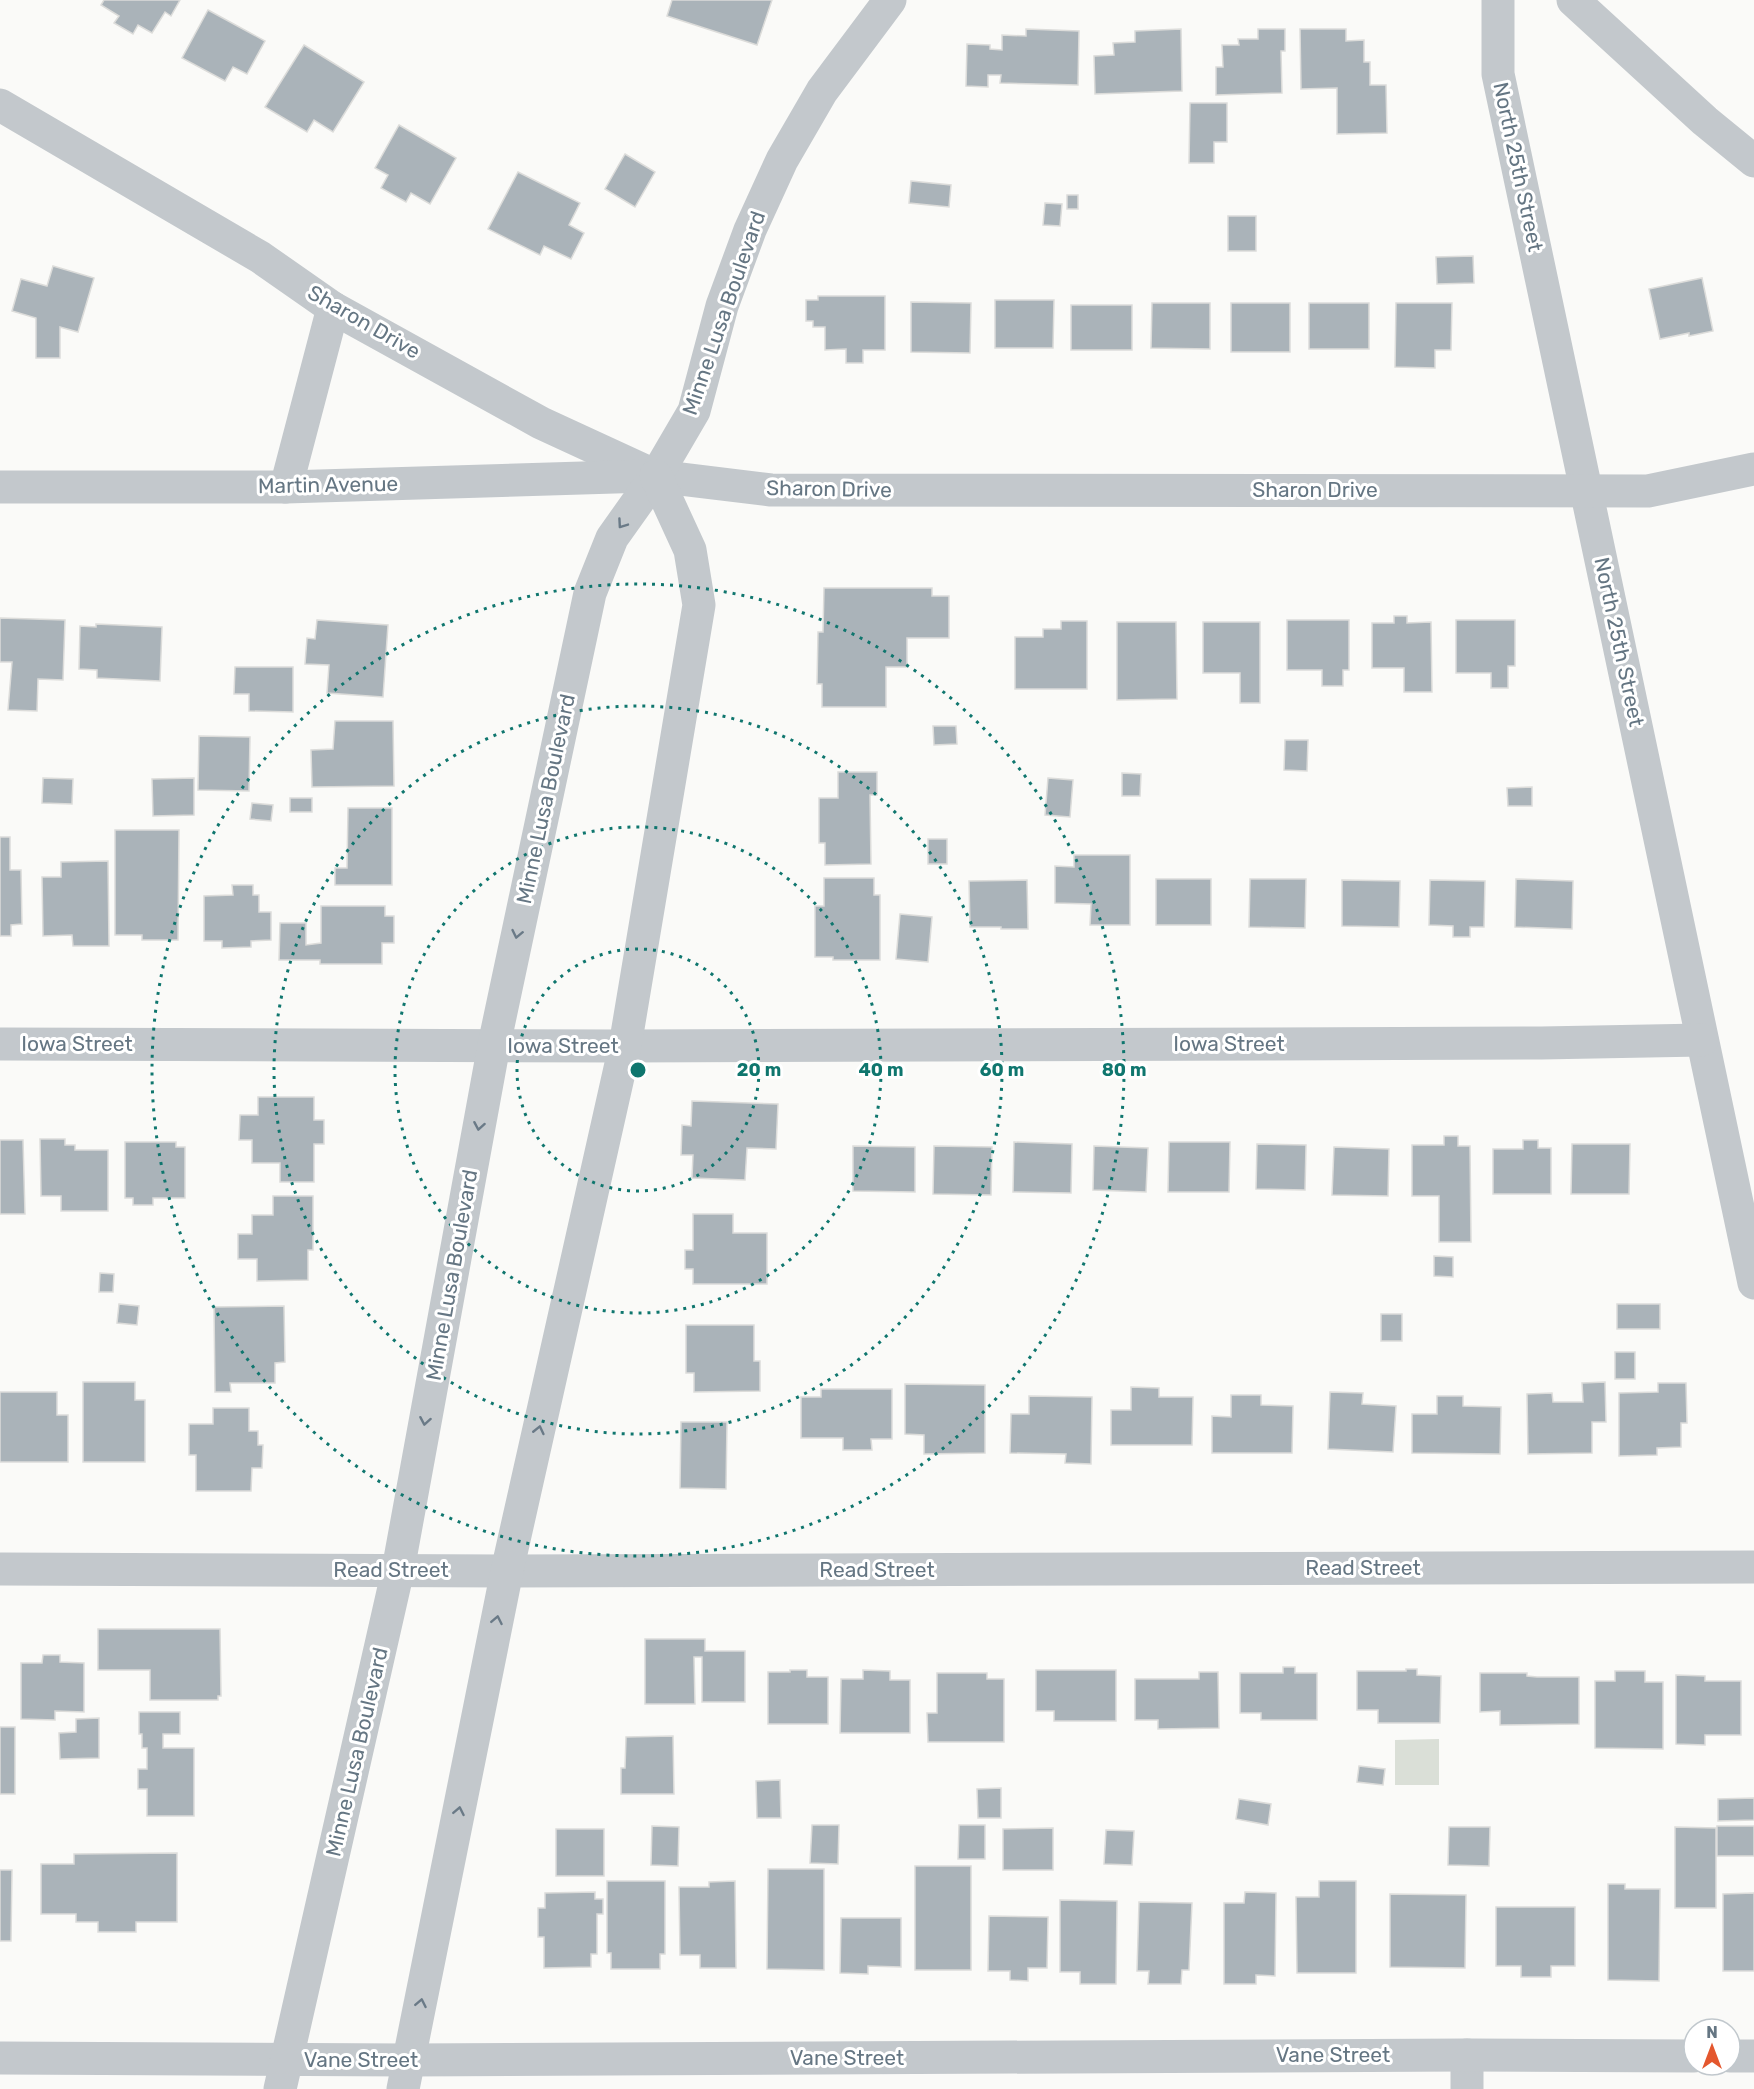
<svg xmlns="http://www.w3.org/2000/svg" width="1754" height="2089" viewBox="0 0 1754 2089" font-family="Rubik,sans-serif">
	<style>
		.green { fill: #dadfd7 }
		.building { fill: #aab3b9; stroke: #dcdcda; stroke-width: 1.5 }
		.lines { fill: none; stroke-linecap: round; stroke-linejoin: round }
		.minor { stroke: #c3c8cc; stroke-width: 33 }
		.oneway { stroke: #6a7a87 }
		.ring { fill: none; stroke: #0f766e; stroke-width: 3; stroke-dasharray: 3 6 }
		.labels { text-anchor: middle; stroke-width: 6; stroke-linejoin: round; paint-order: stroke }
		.street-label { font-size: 21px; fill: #657683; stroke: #fff }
		.centre { fill: #0f766e; stroke: #fff; stroke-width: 3 }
		.ring-label { font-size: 18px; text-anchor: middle; font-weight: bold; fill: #0f766e; stroke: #fff; stroke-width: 6; stroke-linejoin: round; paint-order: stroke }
	</style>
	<rect width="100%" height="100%" fill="#fafaf8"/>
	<path class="green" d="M1439,1739v46h-44v-45z"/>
	<g class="building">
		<path d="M104,0h76l-9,16 -6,-4 -13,21 -14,-8 -5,9 -19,-11 5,-7 -18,-11z"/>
		<path d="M672,0h100l-15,45 -90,-29z"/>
		<path d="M208,10l57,31 -18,33 -14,-7 -8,14 -43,-23z"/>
		<path d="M1026,29l53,2 -1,54 -78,-2 1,-8h-13v12l-22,-1 1,-42 23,1v4l12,1v-15l24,1z"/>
		<path d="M1181,29l1,62 -87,3 -1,-38 20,-1 -1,-12 22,-1v-11z"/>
		<path d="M1258,29h27v22h-4l1,42 -66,2v-28h7l-1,-22h17l-1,-6h20z"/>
		<path d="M1300,29h46v12l18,-1v22h6v23h16l1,48 -50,1v-46l-36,1z"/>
		<path d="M304,45l60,37 -31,50 -19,-12 -7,12 -42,-25z"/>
		<path d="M1190,103h37v39h-13v21h-25z"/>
		<path d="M399,125l57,33 -26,46 -19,-11 -5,9 -25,-14 7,-13 -13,-7z"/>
		<path d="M625,154l30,18 -20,35 -30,-18z"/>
		<path d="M518,172l62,31 -11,22 15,8 -13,26 -27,-13 -4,9 -52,-26z"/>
		<path d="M911,181l40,4 -2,22 -40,-4z"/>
		<rect x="1067" y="195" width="11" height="14"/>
		<path d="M1045,203l17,1 -2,22 -17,-1z"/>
		<rect x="1228" y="216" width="28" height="35"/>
		<path d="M1473,256l1,27 -37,1 -1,-27z"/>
		<path d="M53,266l41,12 -16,54 -18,-5v31h-24v-40l-24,-7 9,-32 26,7z"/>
		<path d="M1702,278l11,53 -24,5v-3l-29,6 -11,-50z"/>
		<path d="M818,296h67v54h-22v13h-17v-14l-21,1v-23h-12v-6h-7v-21h12z"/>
		<path d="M995,300h59l-1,48h-58z"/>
		<path d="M911,302l60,1 -1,50 -59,-1z"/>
		<path d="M1152,303h58v46l-59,-1z"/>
		<rect x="1231" y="303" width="59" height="49"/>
		<rect x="1309" y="303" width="60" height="46"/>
		<path d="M1396,303h56l-1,47h-16v18l-40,-1z"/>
		<rect x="1071" y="305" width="61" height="45"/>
		<path d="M824,588h108v8h17v42h-42v29h-21v40h-64v-23h-5l1,-52h5z"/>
		<path d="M1394,616h13v7l24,-1 1,70h-28v-24h-32v-45h22z"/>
		<path d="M0,618l65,2 -2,60 -25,-1 -1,32 -29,-1 4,-48h-12z"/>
		<path d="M317,620l71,5 -5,72 -56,-4 2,-28 -24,-1 2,-26 8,1z"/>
		<path d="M1287,620h62v50h-6v16h-21v-16h-35z"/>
		<path d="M1456,620h59v46h-7v22h-17v-15h-35z"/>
		<path d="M1061,621h26v68h-72v-52h28v-8h18z"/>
		<path d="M1117,622h59l1,77 -60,1z"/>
		<path d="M1203,622h57v81h-20v-30h-37z"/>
		<path d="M96,624l66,3 -2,54 -63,-3v-8l-18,-1 1,-43 16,1z"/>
		<path d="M235,667h58v45l-44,-1v-17h-15z"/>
		<path d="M335,721h58l1,65 -82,1 -1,-37 22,-1z"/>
		<path d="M933,726h23l1,18 -23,1z"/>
		<path d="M199,736l51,1 -1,54 -51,-1z"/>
		<path d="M1285,740h23l-1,31 -23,-1z"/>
		<path d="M838,772h39v23h-7l1,69 -46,1v-22h-6v-45h19z"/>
		<path d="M1122,773l19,1 -1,22h-18z"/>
		<path d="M43,778l30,1 -1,25 -30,-1z"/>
		<path d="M194,778v37l-41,1 -1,-37z"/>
		<path d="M1048,778l25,2 -3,37 -25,-2z"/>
		<path d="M1532,787v19h-24l-1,-18z"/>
		<rect x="290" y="798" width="22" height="14"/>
		<path d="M252,803l21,2 -2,16 -21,-2z"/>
		<path d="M348,808h44v77h-57v-17h12z"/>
		<path d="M115,830h64l-1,110h-36v-5h-27z"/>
		<path d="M0,837h10v33h11l1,54 -11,1v11h-11z"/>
		<rect x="928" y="839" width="19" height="25"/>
		<path d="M1074,855h56v70h-40l1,-21 -36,-1v-37l19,1z"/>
		<path d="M108,861l1,85h-36l-1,-11 -29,1 -1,-59h19v-15z"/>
		<path d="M824,878h50v17h6v65h-47v-3h-18v-51h9z"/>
		<rect x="1156" y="879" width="55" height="46"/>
		<path d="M1250,879h56l-1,49 -56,-1z"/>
		<path d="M1516,879l57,2 -1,48 -57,-2z"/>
		<path d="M1027,880l1,49h-27v-2h-31l-1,-46z"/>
		<path d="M1342,880l58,1 -1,46 -57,-1z"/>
		<path d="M1430,880l55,1 -1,46h-14v10h-17v-11l-24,-1z"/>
		<path d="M232,885h21v10h6v17h12v28l-20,1v6l-29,1v-7h-18v-45l29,-1z"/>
		<path d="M321,906h64v10h9v27h-12v21h-62v-4h-41l1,-37h26v22l15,-2z"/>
		<path d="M900,914l32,3 -4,45 -32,-3z"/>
		<path d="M258,1097h56v23h10v24h-10v38h-34v-19h-28v-23h-13l1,-25h18z"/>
		<path d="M692,1101l86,3 -2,45 -29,-1 -2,32 -53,-2 1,-23h-12l1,-30 9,1z"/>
		<path d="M1444,1136h14v10h12l1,96h-32v-46h-27v-51h32z"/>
		<path d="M40,1139h25v6h10v5h33v61h-47v-15h-20z"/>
		<path d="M0,1140h23l2,74h-25z"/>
		<path d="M1523,1140h15v8h13v46h-58v-45h30z"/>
		<path d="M125,1142h51v5h9v51h-32v7h-20v-7h-8z"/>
		<path d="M1014,1142l58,2 -1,49 -58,-1z"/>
		<path d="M1169,1142h61l-1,50h-61z"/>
		<path d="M1257,1144l49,1 -1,45 -49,-1z"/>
		<path d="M1572,1144h58l-1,50h-58z"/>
		<path d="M853,1146l62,1v45l-62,-1z"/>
		<path d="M934,1146l58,1 -1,48 -58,-1z"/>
		<path d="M1094,1146l54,2 -2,44 -53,-2z"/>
		<path d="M1334,1147l55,2 -1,47 -56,-1z"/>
		<path d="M273,1196h40v54h-5v30l-51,1v-22h-19v-25h14v-19h21z"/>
		<path d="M693,1214h40v19h34v51h-74v-15h-8v-19h8z"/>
		<path d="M1434,1256l19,1v20l-19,-1z"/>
		<path d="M100,1273l14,1 -1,18h-14z"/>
		<path d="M119,1304l20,2 -2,19 -20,-2z"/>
		<rect x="1617" y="1304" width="43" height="25"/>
		<path d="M284,1306l1,56 -10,1v20h-45l1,9h-16l-1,-85z"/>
		<rect x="1381" y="1314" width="21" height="27"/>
		<path d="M686,1325h68v36h6v30l-66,1v-19h-8z"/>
		<rect x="1615" y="1352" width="20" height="27"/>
		<path d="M83,1382h52v18h10v62h-62z"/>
		<path d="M1605,1382l1,40h-14v31l-64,1 -1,-60 25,-1 1,9h30l-1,-19z"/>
		<path d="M1658,1383h28l1,40h-6v24l-24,1v7l-38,1v-63l39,-1z"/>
		<path d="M905,1384l80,1v68l-61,1v-19l-19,-1z"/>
		<path d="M1131,1387l28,1v9h34l-1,48h-81v-35h20z"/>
		<path d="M821,1389h71v50h-21l1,11h-29v-12h-42v-41h20z"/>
		<path d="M0,1392h57v23h11v47h-68z"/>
		<path d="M1330,1392l33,1 -1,11 34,2 -3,46 -65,-3z"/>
		<path d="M1231,1395h30v10l32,1 -1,47h-80v-37l19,1z"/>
		<path d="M1029,1396l63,1 -1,67 -26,-1 1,-9 -56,-1 1,-39h18z"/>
		<path d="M1437,1396h26v10l38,1 -1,47 -88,-1v-39h25z"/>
		<path d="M213,1408h36v23h9v14h5l-1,23h-10l-1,23h-55v-36h-7v-31h24z"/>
		<path d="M681,1422h46l-1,67 -46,-1z"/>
		<path d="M98,1629h122l1,67h-3v4h-68v-30h-52z"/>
		<path d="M645,1639h60v12h40v51h-43v-45h-8l1,47h-50z"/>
		<path d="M43,1655h17v7l24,1v49l-29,-1v9l-34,-1v-56h21z"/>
		<path d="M1283,1667h12v6h22v47h-56v-7h-21v-40h43z"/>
		<path d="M1406,1669h11v6l24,1 -1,47h-62v-13h-21v-39h49z"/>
		<path d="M790,1670h17v7h21v47h-60v-52h22z"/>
		<path d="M863,1670l27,1v9h20v53h-70l1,-54h22z"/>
		<path d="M1036,1670h80v51h-62v-10h-18z"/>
		<path d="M1615,1671h30v11h18v67l-68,-1v-67h20z"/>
		<path d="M1199,1672h19l1,56 -61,1v-9h-23v-41h64z"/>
		<path d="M937,1673h50v6h17v63h-76l-1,-29h10z"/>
		<path d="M1480,1673h47v3l10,1h42v47l-79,1v-14l-20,1z"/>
		<path d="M1676,1675l29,1v5h36v54h-36v10l-29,-1z"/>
		<path d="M139,1712h41v22h-17v14h31v68h-47v-27h-9v-20h9v-21h-5v-14h-3z"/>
		<path d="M99,1718v40l-39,1 -1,-26 17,-1v-13z"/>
		<rect x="0" y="1727" width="15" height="67"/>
		<path d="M673,1736l1,58h-53v-26h4l1,-31z"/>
		<path d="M1359,1766l26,3 -2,16 -26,-3z"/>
		<path d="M780,1780l1,38h-24l-1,-37z"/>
		<path d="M1001,1788v30h-23l-1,-29z"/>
		<path d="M1754,1798v22l-36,1v-22z"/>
		<path d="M1239,1799l32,5 -3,21 -32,-6z"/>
		<path d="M812,1825h27l-1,39 -28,-1z"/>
		<path d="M959,1825h26v34h-27z"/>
		<path d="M652,1826l27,1 -1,39 -27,-1z"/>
		<rect x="1717" y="1826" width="37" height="30"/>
		<path d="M1449,1827h41l-1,39 -41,-1z"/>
		<path d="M1675,1827l41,1v80h-41z"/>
		<path d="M1053,1828v42h-50v-41z"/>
		<rect x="556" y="1829" width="48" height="47"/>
		<path d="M1106,1830l28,1 -2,34 -28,-1z"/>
		<path d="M177,1853v69h-41v10h-38v-10h-22v-8h-35v-50h33v-10z"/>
		<rect x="915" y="1866" width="56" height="104"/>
		<path d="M768,1869h56v101l-57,-1z"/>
		<path d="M0,1870h12l-1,71h-11z"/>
		<path d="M607,1881h58v73h-5v15h-49v-16h-4z"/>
		<path d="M735,1881l1,87h-36v-13h-20l-1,-68h30v-5z"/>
		<path d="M1319,1881h37v92h-59l-1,-76h23z"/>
		<path d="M1608,1884h17v5h35l-1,92 -51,-1z"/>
		<path d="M595,1892v7h8v15h-6v40h-6v13l-47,1v-31h-6v-29h7v-15z"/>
		<path d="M1245,1892l31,1 -1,83 -19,-1v9h-32v-81h20z"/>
		<path d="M1754,1893v78h-31v-77z"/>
		<path d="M1390,1894l76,1 -1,73 -75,-1z"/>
		<path d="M1060,1900l57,1 -1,83h-36v-12h-20z"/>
		<path d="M1139,1902l53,1 -3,67h-7l-1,14h-33l1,-13h-12z"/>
		<path d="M1496,1907h79v59h-24v11h-30v-11h-25z"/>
		<path d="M989,1916l59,1 -1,51h-19v13l-18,-1v-9h-22z"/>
		<path d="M841,1918h60v49l-33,-1v8l-28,-1z"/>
	</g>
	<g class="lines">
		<g class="minor">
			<path d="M1498,0v74l256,1209"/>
			<path d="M1573,0l132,121 49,40"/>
			<path d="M0,105l260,152 73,51 208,115 115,53 115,14 877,1 106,-22"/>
			<path d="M0,487h286l362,-11"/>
			<path d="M286,487l47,-179"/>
			<path d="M0,1044l625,2 916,-3 161,-3"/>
			<path d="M0,1569l507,2 1247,-4"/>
			<path d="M1467,2055v34"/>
			<path d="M1730,2056h24"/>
			<path d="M0,2058l409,2 1058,-5 227,1"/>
			<path d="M280,2089l118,-519 96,-525 96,-452 22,-55 44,-62 38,-65 28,-105 28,-76 32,-70 40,-69 68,-91"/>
			<path d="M403,2089l104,-518 118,-525 74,-441 -9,-55 -34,-74"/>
		</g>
	</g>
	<defs><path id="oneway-chevron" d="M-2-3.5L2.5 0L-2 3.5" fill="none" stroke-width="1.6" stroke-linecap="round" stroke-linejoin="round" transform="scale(1.5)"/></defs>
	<g class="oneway">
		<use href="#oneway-chevron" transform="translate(622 524) rotate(125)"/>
		<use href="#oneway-chevron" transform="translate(517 934) rotate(102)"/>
		<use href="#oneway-chevron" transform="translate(479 1126) rotate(100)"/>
		<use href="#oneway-chevron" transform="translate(425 1421) rotate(100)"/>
		<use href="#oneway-chevron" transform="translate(539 1430) rotate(-77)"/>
		<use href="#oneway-chevron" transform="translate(497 1620) rotate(-79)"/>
		<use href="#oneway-chevron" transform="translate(459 1811) rotate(-79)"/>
		<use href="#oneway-chevron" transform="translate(421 2003) rotate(-79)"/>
	</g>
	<g class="ring">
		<circle cx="638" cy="1070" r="121"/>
		<circle cx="638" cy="1070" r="243"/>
		<circle cx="638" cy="1070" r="364"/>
		<circle cx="638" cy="1070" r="486"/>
	</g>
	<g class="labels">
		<g class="street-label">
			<text transform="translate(1518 167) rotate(78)" y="7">North 25th Street</text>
			<text transform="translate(724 313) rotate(-71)" y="7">Minne Lusa Boulevard</text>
			<text transform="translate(364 322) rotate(30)" y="7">Sharon Drive</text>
			<text transform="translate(328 485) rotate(-1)" y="7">Martin Avenue</text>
			<text transform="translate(829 489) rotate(1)" y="7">Sharon Drive</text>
			<text x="1315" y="497">Sharon Drive</text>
			<text transform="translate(1619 642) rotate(78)" y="7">North 25th Street</text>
			<text transform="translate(546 799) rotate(-78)" y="7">Minne Lusa Boulevard</text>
			<text x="77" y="1051">Iowa Street</text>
			<text x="1229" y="1051">Iowa Street</text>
			<text x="563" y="1053">Iowa Street</text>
			<text transform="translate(452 1275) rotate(-80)" y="7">Minne Lusa Boulevard</text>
			<text x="1363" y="1575">Read Street</text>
			<text x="391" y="1577">Read Street</text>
			<text x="877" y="1577">Read Street</text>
			<text transform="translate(357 1752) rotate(-77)" y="7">Minne Lusa Boulevard</text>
			<text x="1333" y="2062">Vane Street</text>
			<text x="847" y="2065">Vane Street</text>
			<text x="361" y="2067">Vane Street</text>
		</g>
	</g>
	<circle cx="638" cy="1070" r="9" class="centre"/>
	<g class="ring-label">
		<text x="759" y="1076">20 m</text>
		<text x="881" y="1076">40 m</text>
		<text x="1002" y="1076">60 m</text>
		<text x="1124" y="1076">80 m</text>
	</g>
	<g transform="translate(1712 2047)"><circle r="28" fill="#ffffff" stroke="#c1c8cd" stroke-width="1.5"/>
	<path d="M0-4.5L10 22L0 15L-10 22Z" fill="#e4572e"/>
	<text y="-9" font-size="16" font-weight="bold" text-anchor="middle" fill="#657683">N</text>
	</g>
</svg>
